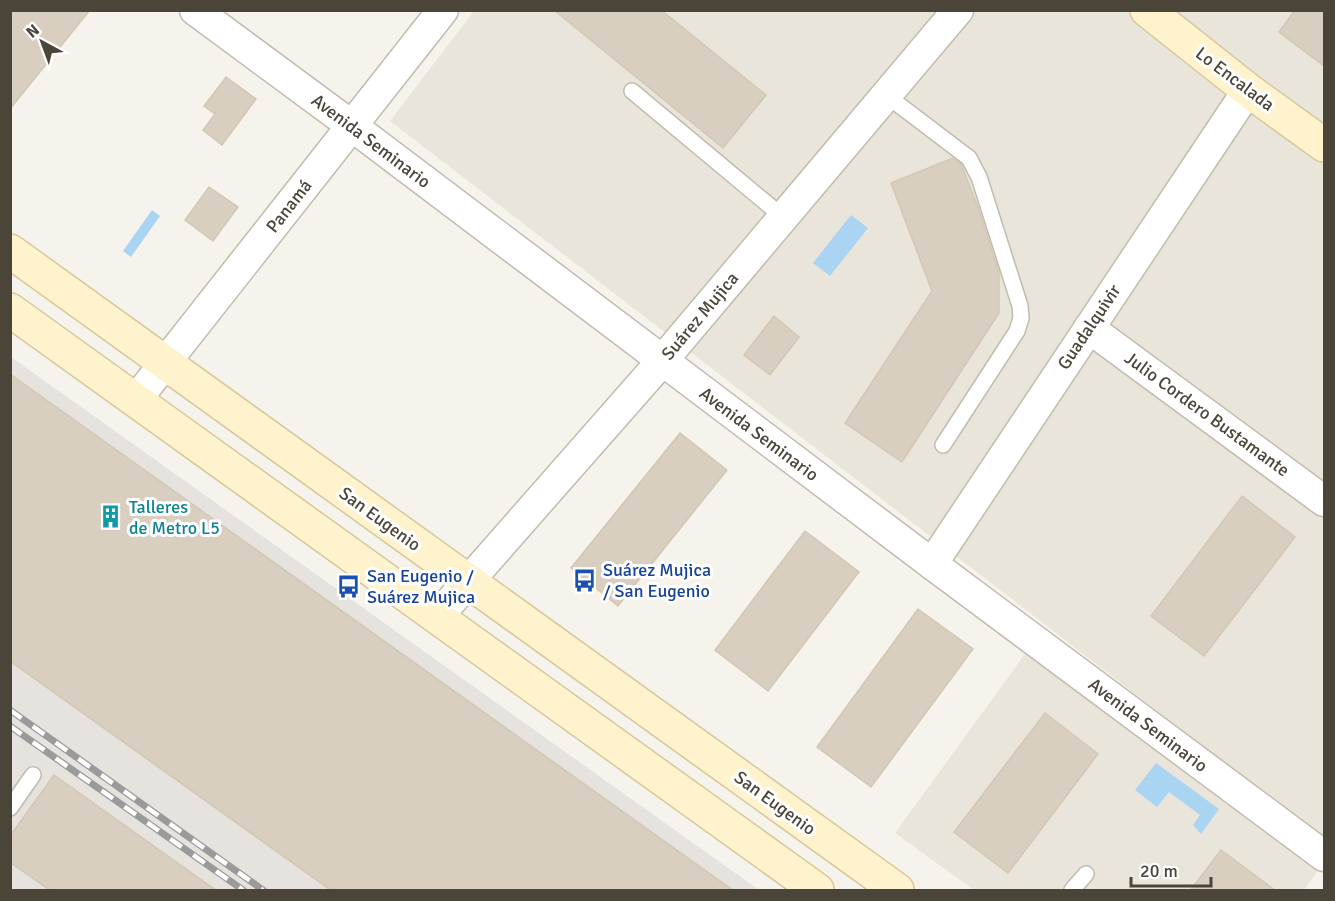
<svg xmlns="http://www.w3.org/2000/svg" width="1335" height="901" viewBox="0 0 1335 901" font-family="Signika,sans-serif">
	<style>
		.residential { fill: #eae5da }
		.industrial { fill: #e6e2dd }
		.water { fill: #a9d4f2 }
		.building { fill: #d8cfc1; stroke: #d3c7b4; stroke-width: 1.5 }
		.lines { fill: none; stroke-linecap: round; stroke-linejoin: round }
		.lane-casing { stroke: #c2bbae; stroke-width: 18 }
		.street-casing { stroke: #c2bbae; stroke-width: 33 }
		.secondary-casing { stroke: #d6c79b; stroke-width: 36 }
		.lane { stroke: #fff; stroke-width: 15 }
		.street { stroke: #fff; stroke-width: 30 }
		.secondary { stroke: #fff3cd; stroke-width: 33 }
		.rail-casing { stroke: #9a9a9a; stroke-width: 7 }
		.rail { stroke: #fff; stroke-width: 4.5; stroke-dasharray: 14; stroke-linecap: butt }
		.labels { text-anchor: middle; stroke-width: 6; stroke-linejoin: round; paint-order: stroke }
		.street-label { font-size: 18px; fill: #4b4439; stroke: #fff }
		.culture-label { font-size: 18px; fill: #0d838f; stroke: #fff; text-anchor: start }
		.transit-label { font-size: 18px; fill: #164399; stroke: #fff; text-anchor: start }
	</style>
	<rect width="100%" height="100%" fill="#f6f3ec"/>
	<g class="residential">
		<path d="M474,11h850v828l-934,-718z"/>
		<path d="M1025,654l295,214 -16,22h-330l-79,-57z"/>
	</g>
	<path class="industrial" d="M11,357l748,533h-748z"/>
	<g class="water">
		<path d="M152,210l8,6 -29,41 -8,-6z"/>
		<path d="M851,215l17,13 -38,48 -17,-13z"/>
		<path d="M1156,763l63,46 -18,25 -8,-9 7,-10 -31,-23 -12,15 -22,-17z"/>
	</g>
	<g class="building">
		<path d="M10,10h80l-80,99z"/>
		<path d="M554,10h107l105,85 -43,53z"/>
		<path d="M1295,10h29v56l-45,-34z"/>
		<path d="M226,77l30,22 -34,46 -19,-15 12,-16 -11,-8z"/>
		<path d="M953,158l8,6 17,43 21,66v40l-97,149 -57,-39 87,-132 -41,-108z"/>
		<path d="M209,187l29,20 -25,34 -28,-21z"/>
		<path d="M774,316l25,21 -29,38 -26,-20z"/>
		<path d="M10,374l724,517h-402l-322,-230z"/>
		<path d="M680,433l47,37 -109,136 -47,-38z"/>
		<path d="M1242,496l53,41 -91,119 -53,-40z"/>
		<path d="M805,531l54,41 -91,119 -53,-41z"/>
		<path d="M918,609l55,40 -102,138 -54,-40z"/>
		<path d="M1045,713l53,41 -90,119 -54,-41z"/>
		<path d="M54,775l163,116h-166l-41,-29v-26z"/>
		<path d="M1221,850l55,41h-86z"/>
	</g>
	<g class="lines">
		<defs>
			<g id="lane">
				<path d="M632,91l151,126"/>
				<path d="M886,95l83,63 10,19 41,129 1,12 -4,13 -74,114"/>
				<path d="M10,808l23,-33"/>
				<path d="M1072,890l14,-16"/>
			</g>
			<g id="street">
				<path d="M195,10l157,116 580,438 392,292"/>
				<path d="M1089,328l235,173"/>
				<path d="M135,401l308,-391"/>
				<path d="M932,564l316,-474"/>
				<path d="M437,617l225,-256 296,-351"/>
			</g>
			<g id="secondary">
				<path d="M1147,10l101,80 76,55"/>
				<path d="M10,251l887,639"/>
				<path d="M10,310l807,580"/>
			</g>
		</defs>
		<use href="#lane" class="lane-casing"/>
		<use href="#street" class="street-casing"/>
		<use href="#secondary" class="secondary-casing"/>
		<use href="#lane" class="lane"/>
		<use href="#street" class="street"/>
		<use href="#secondary" class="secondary"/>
		<defs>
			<g id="rail">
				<path d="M10,710l253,180"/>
				<path d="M10,726l233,164"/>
			</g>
		</defs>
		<use href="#rail" class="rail-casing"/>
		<use href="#rail" class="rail"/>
	</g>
	<defs>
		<symbol id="building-bare" viewBox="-9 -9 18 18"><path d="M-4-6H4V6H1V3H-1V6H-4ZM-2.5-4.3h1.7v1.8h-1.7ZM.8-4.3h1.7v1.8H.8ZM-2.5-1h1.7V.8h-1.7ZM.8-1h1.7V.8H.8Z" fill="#0f9aa8" stroke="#fff" stroke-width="2.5" paint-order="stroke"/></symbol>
		<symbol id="bus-bare" viewBox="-9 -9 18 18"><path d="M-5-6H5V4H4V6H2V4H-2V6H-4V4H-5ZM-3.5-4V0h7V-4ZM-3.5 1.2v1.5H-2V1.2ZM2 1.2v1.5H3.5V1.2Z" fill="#1a4fb4" stroke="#fff" stroke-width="2.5" paint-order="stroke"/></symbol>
	</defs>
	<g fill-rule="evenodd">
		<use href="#building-bare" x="94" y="500" width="33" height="33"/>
		<use href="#bus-bare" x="568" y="564" width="33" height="33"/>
		<use href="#bus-bare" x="332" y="570" width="33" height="33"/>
	</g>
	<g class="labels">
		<g class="street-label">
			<text transform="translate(1235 79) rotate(37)" y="6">Lo Encalada</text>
			<text transform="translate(371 141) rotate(37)" y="6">Avenida Seminario</text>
			<text transform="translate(289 206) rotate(-52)" y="6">Panamá</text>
			<text transform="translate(700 316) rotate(-50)" y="6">Suárez Mujica</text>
			<text transform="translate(1089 327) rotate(-56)" y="6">Guadalquivir</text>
			<text transform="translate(1207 414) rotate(36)" y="6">Julio Cordero Bustamante</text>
			<text transform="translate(759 434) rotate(37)" y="6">Avenida Seminario</text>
			<text transform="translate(380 519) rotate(36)" y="6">San Eugenio</text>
			<text transform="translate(1148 725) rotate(37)" y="6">Avenida Seminario</text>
			<text transform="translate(775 803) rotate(36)" y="6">San Eugenio</text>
		</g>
		<g class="culture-label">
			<text x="129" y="513">Talleres<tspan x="129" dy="21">de Metro L5</tspan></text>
		</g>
		<g class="transit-label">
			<text x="603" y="576">Suárez Mujica<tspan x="603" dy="21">/ San Eugenio</tspan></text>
			<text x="367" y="582">San Eugenio /<tspan x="367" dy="21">Suárez Mujica</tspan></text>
		</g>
	</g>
	<rect width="1335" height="901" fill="none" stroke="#4b4439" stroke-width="24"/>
	<g transform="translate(42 42) rotate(319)" stroke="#ffffff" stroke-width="4.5" paint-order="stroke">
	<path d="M0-4.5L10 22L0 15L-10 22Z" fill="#4b4439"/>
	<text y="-9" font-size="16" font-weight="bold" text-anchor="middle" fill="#4b4439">N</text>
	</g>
	<path d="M1131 877v9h80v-9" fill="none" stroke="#4b4439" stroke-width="3"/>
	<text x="1140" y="877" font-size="18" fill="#4b4439" stroke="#ffffff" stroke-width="4.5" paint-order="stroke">20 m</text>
</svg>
